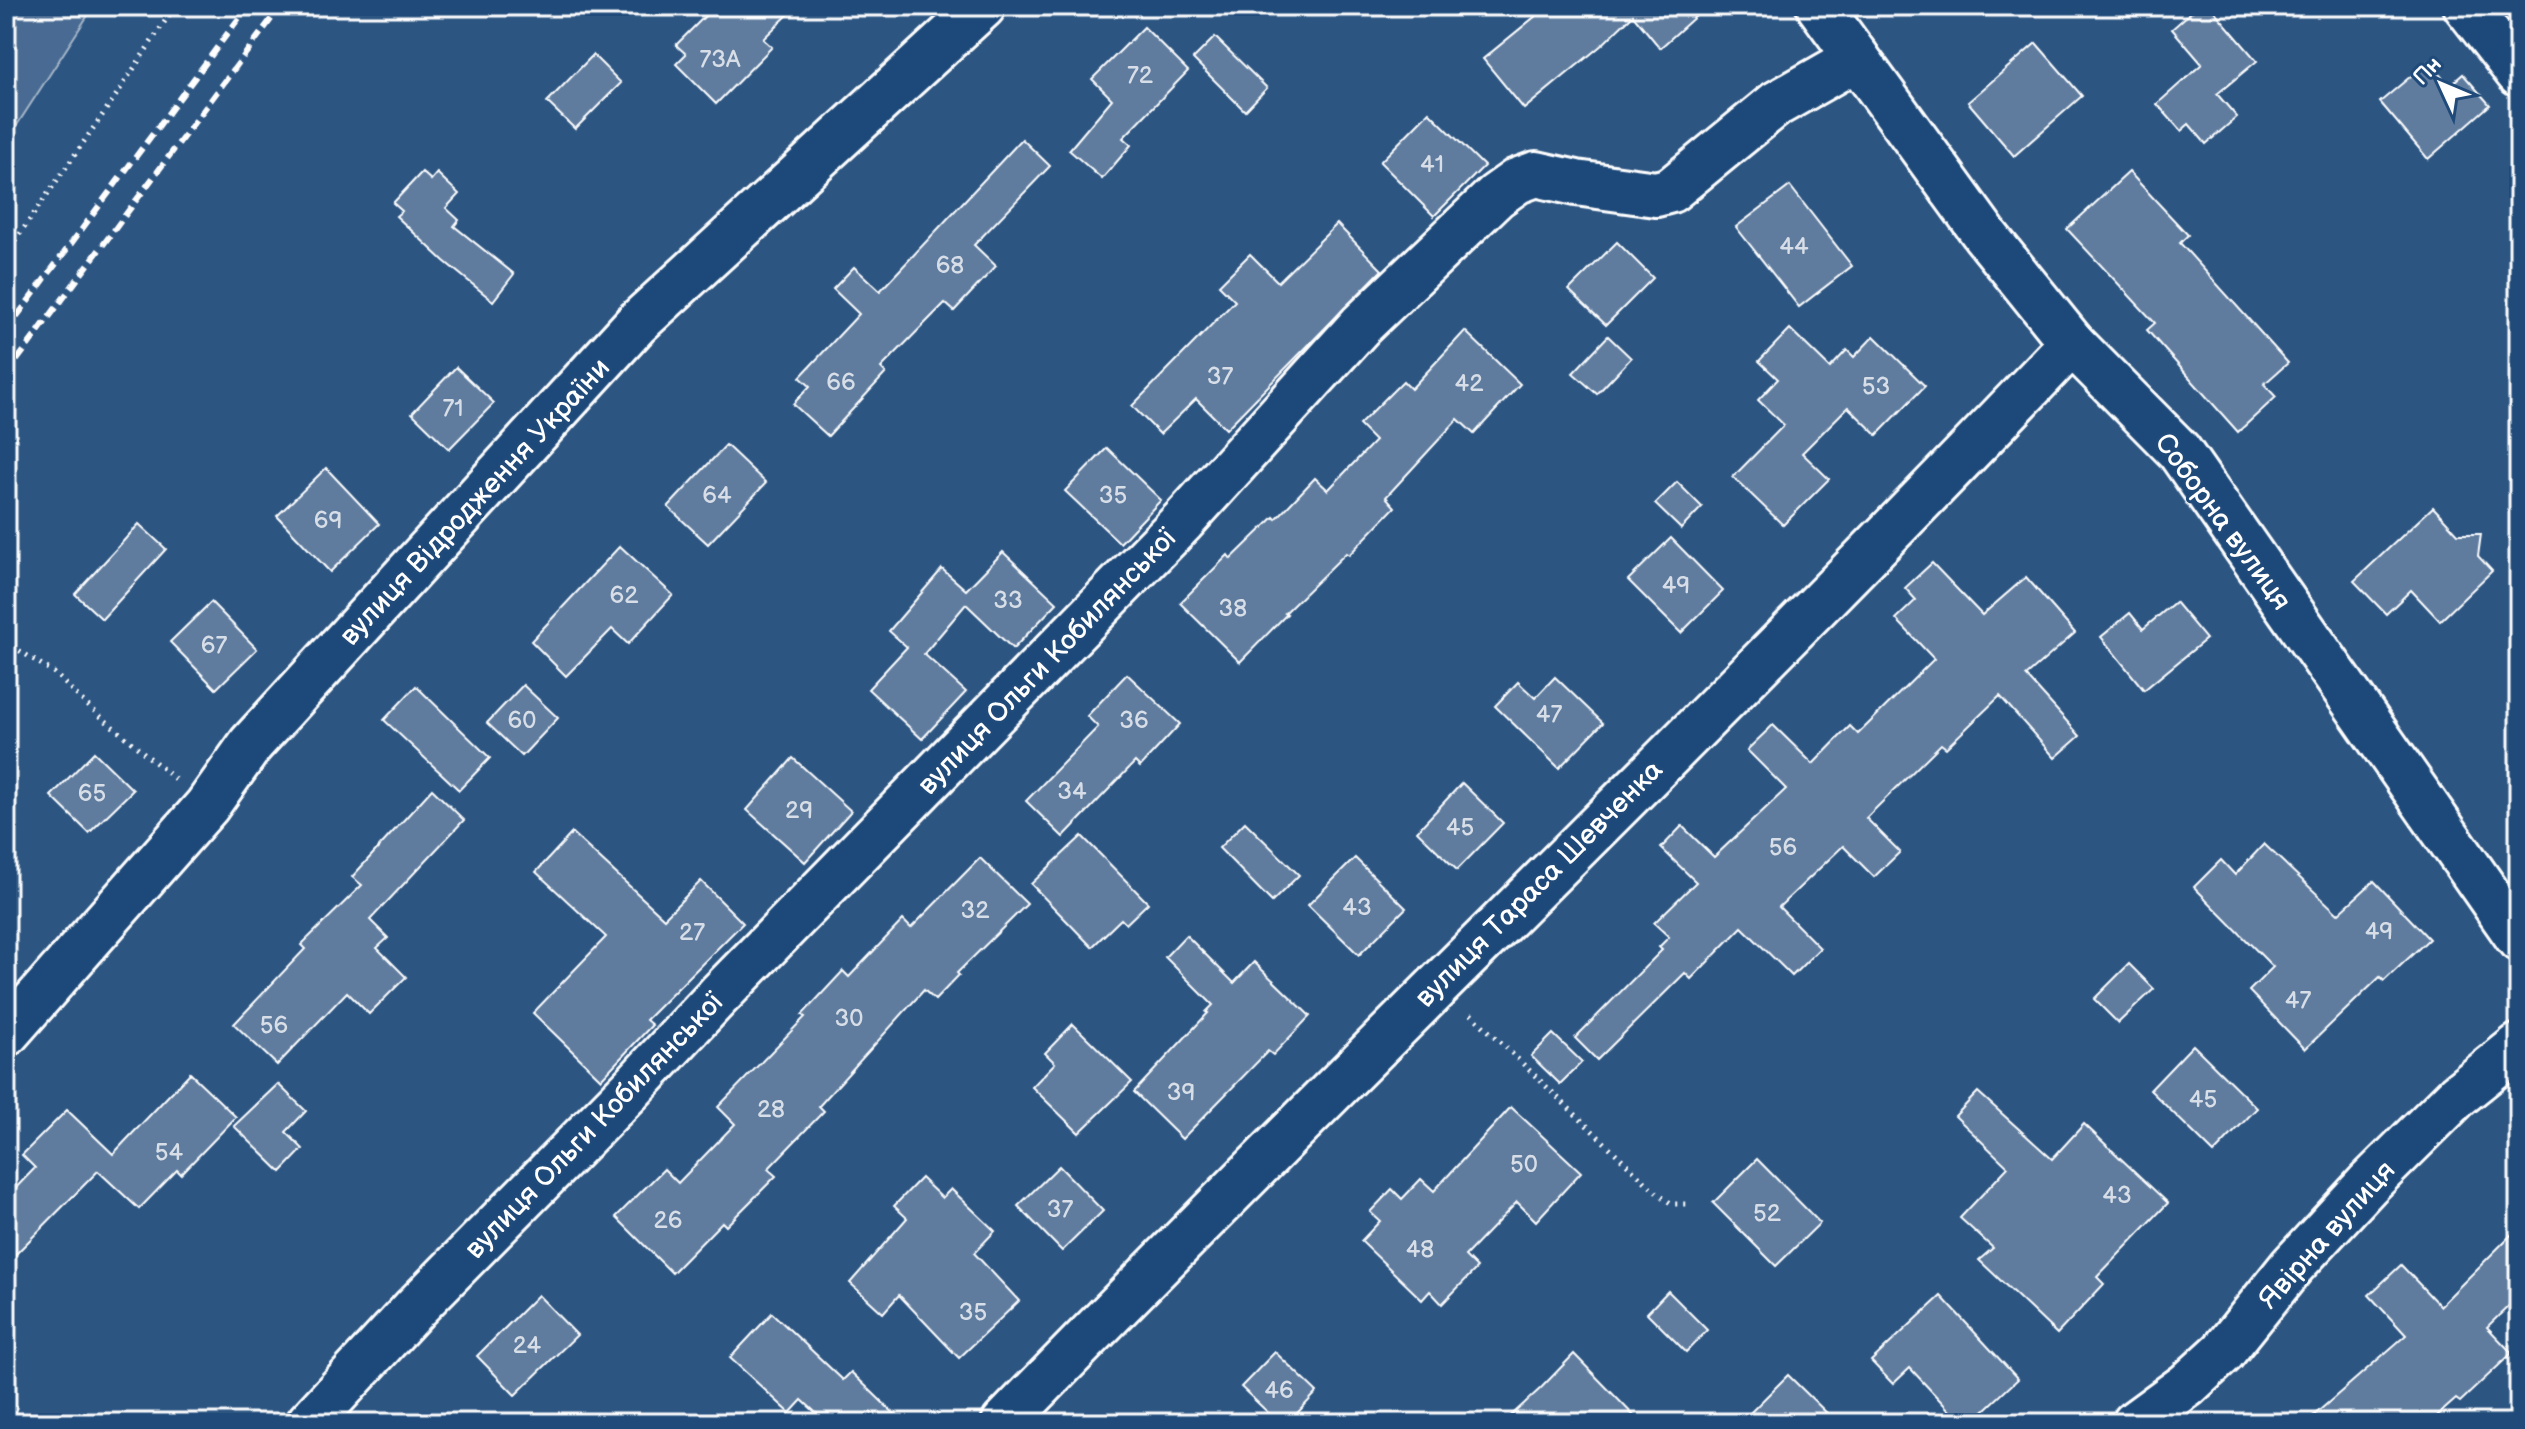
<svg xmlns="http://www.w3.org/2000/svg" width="2525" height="1429" viewBox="0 0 2525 1429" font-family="'Balsamiq Sans',sans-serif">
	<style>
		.green { fill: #486b92; stroke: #a4b5c8; stroke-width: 2 }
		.building { fill: #5e7c9f; stroke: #fff; stroke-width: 2 }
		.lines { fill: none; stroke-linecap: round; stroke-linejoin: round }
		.minor-casing { stroke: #fff; stroke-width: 50 }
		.tertiary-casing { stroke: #fff; stroke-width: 50 }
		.path { stroke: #fff; stroke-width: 5; stroke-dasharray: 2 6; stroke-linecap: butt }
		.minor { stroke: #1f4a7a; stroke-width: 44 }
		.tertiary { stroke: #1f4a7a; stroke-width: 44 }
		.rail { stroke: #fff; stroke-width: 6; stroke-dasharray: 12 6; stroke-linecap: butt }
		.labels { text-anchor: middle; stroke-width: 6; stroke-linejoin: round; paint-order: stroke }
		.number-label { font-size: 24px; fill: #d7dee7 }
		.street-label { font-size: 28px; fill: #fff; stroke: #1f4a7a }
	</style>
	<rect width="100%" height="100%" fill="#2c5582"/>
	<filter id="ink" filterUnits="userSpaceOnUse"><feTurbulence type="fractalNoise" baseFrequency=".0125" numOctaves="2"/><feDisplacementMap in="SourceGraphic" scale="16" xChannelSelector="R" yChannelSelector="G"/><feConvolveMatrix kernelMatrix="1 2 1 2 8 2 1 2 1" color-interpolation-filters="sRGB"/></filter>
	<g filter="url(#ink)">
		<path class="green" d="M6,6h88l-88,136z"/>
		<g class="building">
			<path d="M715,6h82l-34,33 9,8 -56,57 -40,-40 10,-10 -10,-9z"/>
			<path d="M1548,6h159l-47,42 -27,-33 -30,29 -79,65 -41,-50z"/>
			<path d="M2198,6h12l47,55 -40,33 20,23 -31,27 -17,-20 -8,7 -24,-27 45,-40 -30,-35z"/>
			<path d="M1144,27l44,44 -65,67 8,7 -29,34 -33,-29 43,-51 -20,-20z"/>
			<path d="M1215,37l52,51 -22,23 -52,-52z"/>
			<path d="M2036,43l46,53 -68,60 -46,-54z"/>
			<path d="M593,55l28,28 -46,46 -28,-27z"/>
			<path d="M2429,61l20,25 14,-12 27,31 -62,54 -48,-57z"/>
			<path d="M1429,112l55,54 -50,50 -54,-54z"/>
			<path d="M1022,139l28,27 -76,79 22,21 -42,45 -9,-8 -64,65 5,5 -58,63 -35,-32 17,-18 -10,-9 59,-63 -26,-25 21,-22 26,24z"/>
			<path d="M422,172l9,8 6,-7 22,21 -13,14 13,12 -5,6 60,48 -21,27 -49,-40 -48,-45 6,-5 -9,-8z"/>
			<path d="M2129,172l59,63 -8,8 108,120 -24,21 12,13 -38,35 -91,-102 8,-7 -88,-94z"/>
			<path d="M1790,186l62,80 -53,41 -63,-80z"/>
			<path d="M1337,224l45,46 -156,159 -30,-30 -36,35 -28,-28 103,-105 -16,-16 31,-31 28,28z"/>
			<path d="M1617,242l36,36 -47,47 -37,-35z"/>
			<path d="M1790,329l40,39 17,-18 7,7 20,-21 51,50 -48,49 -29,-28 -46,46 27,26 -46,46 -50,-48 51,-52 -26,-25 20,-21 -19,-18z"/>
			<path d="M1465,331l55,53 -46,50 -16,-15 -72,78 9,10 -46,48 -3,-2 -61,60 2,1 -47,48 -60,-59 48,-48 3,4 43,-42 2,2 39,-41 13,12 47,-49 -16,-16 44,-44 8,8z"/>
			<path d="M1608,336l23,22 -34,36 -24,-21z"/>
			<path d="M456,367l38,36 -45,46 -37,-36z"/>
			<path d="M726,445l40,38 -58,61 -40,-37z"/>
			<path d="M1107,448l54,52 -41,43 -55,-52z"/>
			<path d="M326,468l53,56 -49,48 -53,-56z"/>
			<path d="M1677,482l25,25 -21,22 -26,-25z"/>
			<path d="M2433,507l25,27h23l-3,22 14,15 -52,50 -29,-31 -25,24 -32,-33z"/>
			<path d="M139,524l27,25 -64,70 -27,-25z"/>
			<path d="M1671,538l52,53 -42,42 -53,-53z"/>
			<path d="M620,546l53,49 -45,49 -16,-15 -46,47 -35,-35z"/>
			<path d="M1003,552l54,51 -44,46 -47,-45 -42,50 42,38 -44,47 -54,-50 39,-42 -18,-16 53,-62 24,21z"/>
			<path d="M1932,563l50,52 44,-38 49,56 -49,43 54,60 -25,22 -55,-62 -54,52 -5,-4 -75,74 34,34 -26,25 -31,-31 -64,61 41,41 -28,28 -50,-49 -51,52 -6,-6 -88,87 -22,-22 87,-88 -3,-3 10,-10 -15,-14 42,-41 -35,-34 21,-22 32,31 72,-68 -39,-39 26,-25 40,39 37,-38 8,8 76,-75 -38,-40 20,-19 -11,-12z"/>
			<path d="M211,602l46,47 -41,40 -46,-47z"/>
			<path d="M2175,602l31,37 -62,51 -43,-53 29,-24 13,16z"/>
			<path d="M1127,674l53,50 -40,43 -5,-5 -72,75 -37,-36 72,-74 -11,-11z"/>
			<path d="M1555,677l48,46 -44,45 -64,-62 23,-24 17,16z"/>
			<path d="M523,685l35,33 -36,38 -35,-33z"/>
			<path d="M416,686l74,72 -31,32 -75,-70z"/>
			<path d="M94,752l39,38 -44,43 -38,-37z"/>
			<path d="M793,758l58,53 -46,51 -58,-52z"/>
			<path d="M1462,783l41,40 -46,47 -40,-39z"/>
			<path d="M432,789l32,31 -94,100 18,18 -11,10 29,29 -37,37 -22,-22 -70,73 -43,-41 71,-75 -4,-4 61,-60 -10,-8z"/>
			<path d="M1245,822l54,53 -27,27 -53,-54z"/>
			<path d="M572,833l92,85 37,-37 42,42 -97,97 6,5 -51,54 -68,-66 73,-76 -70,-65z"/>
			<path d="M1082,836l66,67 -22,21 -5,-5 -29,28 -61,-63z"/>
			<path d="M2264,844l74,70 36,-33 55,58 -45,42 -4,-4 -75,72 -56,-58 24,-24 -79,-80 27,-27 14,15z"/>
			<path d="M980,858l47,46 -70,69 2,2 -24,25 -11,-10 -105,116 5,5 -56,58 8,7 -50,50 -4,-4 -50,51 -56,-56 48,-48 14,14 57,-59 -17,-17 87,-90 -3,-2 41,-44 6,6 54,-57 8,8z"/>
			<path d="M1355,858l51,50 -47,47 -51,-50z"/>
			<path d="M1186,935l48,48 20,-21 56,54 -37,39 -5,-4 -86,88 -48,-47 74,-79 -2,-1 7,-7 -48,-48z"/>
			<path d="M2129,964l25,25 -36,34 -24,-24z"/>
			<path d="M1073,1024l59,58 -53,51 -47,-46 23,-24 -10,-10z"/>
			<path d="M1553,1034l29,28 -22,22 -29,-28z"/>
			<path d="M2193,1045l64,63 -43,45 -64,-63z"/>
			<path d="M190,1073l46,44 -55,57 -4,-4 -38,39 -41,-38 -92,93v-66l29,-30 -13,-13 45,-45 46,44z"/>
			<path d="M278,1084l28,27 -20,21 17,17 -22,23 -47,-46z"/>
			<path d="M1978,1092l74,67 32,-35 84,79 -71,74 7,7 -47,50 -78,-74 14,-12 -33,-30 48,-51 -53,-51z"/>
			<path d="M1511,1107l70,65 -45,49 -19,-19 -52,54 12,12 -35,36 -12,-13 -8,9 -61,-59 19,-20 -10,-9 22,-23 10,10 19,-20 13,12z"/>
			<path d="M1757,1159l63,64 -44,43 -63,-63z"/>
			<path d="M1059,1166l44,45 -41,40 -44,-45z"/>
			<path d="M921,1178l21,20 9,-9 44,42 -21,22 45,48 -60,57 -60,-63 -16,18 -33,-30 57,-65 -13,-12z"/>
			<path d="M2519,1227v69l-32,31 25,26 -52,49 -4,-3 -27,24h-124l101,-88 -37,-40 32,-30 39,41z"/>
			<path d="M1668,1291l39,39 -21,22 -39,-39z"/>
			<path d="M538,1295l39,40 -62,60 -38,-39z"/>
			<path d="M1941,1296l77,83 -47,44h-10l-51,-55 -17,16 -22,-23z"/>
			<path d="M772,1313l71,67 8,-8 53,51h-77l-25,-23 -12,13 -60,-55z"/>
			<path d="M1275,1352l42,40 -29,31h-9l-38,-36z"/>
			<path d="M1574,1354l67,69h-138l38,-35z"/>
			<path d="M1788,1375l49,48h-97z"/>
		</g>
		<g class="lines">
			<defs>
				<g id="minor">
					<path d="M1819,6l166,229 87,108 107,108 340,488"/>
					<path d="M2466,6l53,68"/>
					<path d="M309,1423l106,-115 217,-220 87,-93 464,-474 178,-196 135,-129 21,-15 19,-7 40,9 80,11 15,-4 105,-86 81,-46"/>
					<path d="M1004,1423c352,-363 720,-713 1068,-1080"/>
					<path d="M2135,1423l52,-38 36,-33 69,-86 76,-82 90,-89 61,-49"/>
				</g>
				<path id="tertiary" d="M6,1034l201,-228 44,-62 386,-421 346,-317"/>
			</defs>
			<use href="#minor" class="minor-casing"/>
			<use href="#tertiary" class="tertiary-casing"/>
			<g class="path">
				<path d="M6,254l111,-160 58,-88"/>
				<path d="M6,642l47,30 34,33 88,74"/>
				<path d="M1471,1014l187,180 14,10h16"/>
			</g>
			<use href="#minor" class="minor"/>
			<use href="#tertiary" class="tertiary"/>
			<g class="rail">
				<path d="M6,331l242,-325"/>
				<path d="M6,375l275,-369"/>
			</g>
		</g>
	</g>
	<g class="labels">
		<g class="number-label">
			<text x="720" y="67">73А</text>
			<text x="1140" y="83">72</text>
			<text x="1432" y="172">41</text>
			<text x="1794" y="254">44</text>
			<text x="950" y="273">68</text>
			<text x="1220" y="384">37</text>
			<text x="841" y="390">66</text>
			<text x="1469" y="391">42</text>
			<text x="1876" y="394">53</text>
			<text x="453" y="416">71</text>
			<text x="717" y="503">64</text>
			<text x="1113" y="503">35</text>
			<text x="328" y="528">69</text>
			<text x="1676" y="593">49</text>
			<text x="624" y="603">62</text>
			<text x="1008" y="608">33</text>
			<text x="1233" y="616">38</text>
			<text x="214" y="653">67</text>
			<text x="1549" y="722">47</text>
			<text x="522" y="728">60</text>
			<text x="1134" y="728">36</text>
			<text x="1072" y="799">34</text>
			<text x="92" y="801">65</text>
			<text x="799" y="818">29</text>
			<text x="1460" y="835">45</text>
			<text x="1783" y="855">56</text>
			<text x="1357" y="915">43</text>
			<text x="975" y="918">32</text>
			<text x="2379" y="939">49</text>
			<text x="692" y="940">27</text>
			<text x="2298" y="1008">47</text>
			<text x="849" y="1026">30</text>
			<text x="274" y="1033">56</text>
			<text x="1181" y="1100">39</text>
			<text x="2203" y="1107">45</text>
			<text x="771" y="1117">28</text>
			<text x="169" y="1160">54</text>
			<text x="1524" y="1172">50</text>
			<text x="2117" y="1203">43</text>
			<text x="1060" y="1217">37</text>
			<text x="1767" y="1221">52</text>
			<text x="668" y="1228">26</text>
			<text x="1420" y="1257">48</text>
			<text x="973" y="1320">35</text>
			<text x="527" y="1353">24</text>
			<text x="1279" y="1398">46</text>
		</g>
		<g class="street-label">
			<text transform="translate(474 501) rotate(-47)" y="10">вулиця Відродження України</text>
			<text transform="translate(2224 521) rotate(54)" y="10">Соборна вулиця</text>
			<text transform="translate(1046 661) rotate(-46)" y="10">вулиця Ольги Кобилянської</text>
			<text transform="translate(1538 883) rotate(-45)" y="10">вулиця Тараса Шевченка</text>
			<text transform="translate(593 1125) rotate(-46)" y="10">вулиця Ольги Кобилянської</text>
			<text transform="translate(2326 1234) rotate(-48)" y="10">Явірна вулиця</text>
		</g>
	</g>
	<rect width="2525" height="1429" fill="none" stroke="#1f4a7a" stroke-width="32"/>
	<rect x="16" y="16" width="2493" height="1397" fill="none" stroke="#fff" stroke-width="3" filter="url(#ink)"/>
	<g transform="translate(2441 84) rotate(314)" stroke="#1f4a7a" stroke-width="6" paint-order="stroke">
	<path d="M0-6L14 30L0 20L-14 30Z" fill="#ffffff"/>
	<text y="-12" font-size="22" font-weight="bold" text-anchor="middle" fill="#ffffff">Пн</text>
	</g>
</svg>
